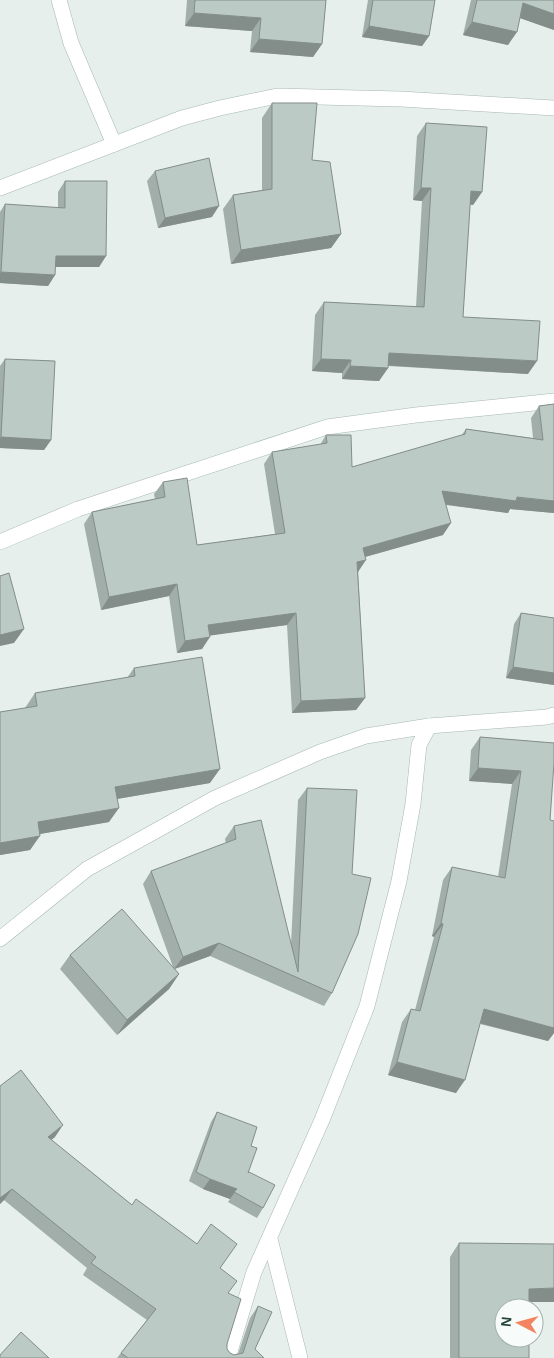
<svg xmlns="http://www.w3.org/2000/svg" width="554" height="1358" viewBox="0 0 554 1358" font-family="Arial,sans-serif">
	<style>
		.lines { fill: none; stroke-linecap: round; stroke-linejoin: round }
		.lane-casing { stroke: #a8b8b2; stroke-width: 16 }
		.street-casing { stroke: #a8b8b2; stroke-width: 16 }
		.lane { stroke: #fff; stroke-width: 15 }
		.street { stroke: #fff; stroke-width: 15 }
		.wall { fill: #a1aea9 }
		.shaded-wall { fill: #838d89 }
		.building { fill: #bbcac4; stroke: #838d89 }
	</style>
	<rect width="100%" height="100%" fill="#e6efeb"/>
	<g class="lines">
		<defs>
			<path id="lane" d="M59,0l12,43 43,101"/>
			<g id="street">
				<path d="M0,188l182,-70 38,-10 57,-12 124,3 153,9"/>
				<path d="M0,542l78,-33 249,-82 89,-12 138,-14"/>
				<path d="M0,939l87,-70 128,-71 105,-46 46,-16 63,-10 118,-9 7,-2"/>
				<path d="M270,1239l30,119"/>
				<path d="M228,1358l26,-86 68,-152 45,-114 32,-125 14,-77 6,-59 10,-19"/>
			</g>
		</defs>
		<use href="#lane" class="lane-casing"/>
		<use href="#street" class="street-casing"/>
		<use href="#lane" class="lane"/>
		<use href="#street" class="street"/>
	</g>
	<g class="wall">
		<path d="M187,0h139l-4,44 -9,13 -63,-5 2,-21 -67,-5z"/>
		<path d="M368,0h67l-6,36 -7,10 -60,-9z"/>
		<path d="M471,0h83v30l-34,-12 -12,27 -45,-10z"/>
		<path d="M272,103l69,131 -10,14 -100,16 -8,-55 10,-14 29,-5v-72z"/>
		<path d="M426,123l56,69 -9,13 -3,-1 -7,113 65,57 -140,-8v2l-9,13 -37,-2v-6l-30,-2 3,-56 9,-13 92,5 6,-106 -9,-1 4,-64z"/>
		<path d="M155,171l57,46 -54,11 -11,-47z"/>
		<path d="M65,181l41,75 -7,11h-44v8l-7,11 -48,-3v-71l5,-8 53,4v-16z"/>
		<path d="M5,359l46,81 -7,10 -44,-2v-82z"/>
		<path d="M554,404v109l-44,-4 -2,4 -62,-8 -3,30 -78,22 -7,15 7,126 -9,12 -64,3 -5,-88 -77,10 -8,14 -25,4 -8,-57 -68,14 -17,-86 8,-12 63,-13 -1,-5 9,-12 34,63 78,-11 -11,-70 8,-12 48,-7 6,-10 26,32 109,-31 5,-7 67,9 -2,-20 8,-12z"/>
		<path d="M521,613l33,5v67l-48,-7 8,-54z"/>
		<path d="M134,668l76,115 -93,16 -8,23 -69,12 -10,16 -30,5v-143l25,-4 10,-15 92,-15z"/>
		<path d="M480,737l74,6 -4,77 4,1v212l-6,8 -68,-17 -24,69 -68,-18 14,-53 9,-13 4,1 19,-73 -2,-1 11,-56 9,-13 46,10 14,-93 -43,-3 2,-31z"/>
		<path d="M307,788l25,205 -8,13 -114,-50 -35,13 4,5 -10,15 -52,46 -57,-66 10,-14 103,12 -30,-83 8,-13 75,-27 -1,-5 9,-13 57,118 7,-144z"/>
		<path d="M0,1086l55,51 -4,3 81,65 88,63 9,25 -2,56 3,4 4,2 4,-1 12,-36 8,-12 -3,43 9,9h-147l30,-38 -64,-45 4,-7 -83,-68 -4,4z"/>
		<path d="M217,1112l34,34 -3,27 15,35 -6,10 -29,-16 2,-3 -27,-10 -14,-8 22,-59z"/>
		<path d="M459,1243l70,59v56h-79v-101z"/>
	</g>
	<g class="shaded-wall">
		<path d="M523,3l31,11v16l-40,-14z"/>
		<path d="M194,13l67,5 -9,13 -67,-5z"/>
		<path d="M472,22l45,10 -9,13 -45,-10z"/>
		<path d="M369,26l60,10 -7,10 -60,-9z"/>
		<path d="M259,39l63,5 -9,13 -63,-5z"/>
		<path d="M421,188h10l-9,13 -9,-1z"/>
		<path d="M471,191l11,1 -9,13 -11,-1z"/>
		<path d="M219,206l-7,11 -54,11 7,-10z"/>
		<path d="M341,234l-10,14 -100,16 10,-14z"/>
		<path d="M56,256h50l-7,11h-50z"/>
		<path d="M1,272l54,3 -7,11 -48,-3v-10z"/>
		<path d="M389,353l148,8 -9,13 -148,-9z"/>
		<path d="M321,359l30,1 -9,13 -30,-2z"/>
		<path d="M350,366l38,2 -9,13 -37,-2z"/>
		<path d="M1,437l50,3 -7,10 -44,-2v-10z"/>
		<path d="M442,491l112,10v12l-44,-4 -2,4 -74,-10z"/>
		<path d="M451,523l-8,12 -89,25 9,-12z"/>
		<path d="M366,560l-8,12 -1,-10z"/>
		<path d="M177,584l-8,12 -68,14 8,-13z"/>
		<path d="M296,613l-9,12 -87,12 8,-12z"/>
		<path d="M24,629l-10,14 -14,3v-11z"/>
		<path d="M210,637l-8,12 -25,4 8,-12z"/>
		<path d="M513,667l41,6v12l-48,-7z"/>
		<path d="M365,698l-9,12 -64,3 9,-12z"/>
		<path d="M478,768l43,3 -9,13 -43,-3z"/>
		<path d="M220,769l-10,14 -105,18 10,-14z"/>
		<path d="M119,808l-10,14 -81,14 10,-14z"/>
		<path d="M40,836l-10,14 -30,5v-12z"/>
		<path d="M441,923l2,1 -9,13 -2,-1z"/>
		<path d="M219,943l-9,13 -36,13 9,-12z"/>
		<path d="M179,974l-10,15 -52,46 10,-15z"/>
		<path d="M484,1009l70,19v5l-6,8 -73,-19z"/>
		<path d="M397,1062l68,18 -9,13 -68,-18z"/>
		<path d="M63,1125l-8,12 -15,12 8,-12z"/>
		<path d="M210,1179l27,10 -7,10 -27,-10z"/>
		<path d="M12,1189l-8,11 -4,4v-6z"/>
		<path d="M554,1288v14h-34l9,-13z"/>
	</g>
	<g class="building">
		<path d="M195,0h131l-4,44 -63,-5 2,-21 -67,-5z"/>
		<path d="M373,0h62l-6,36 -60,-10z"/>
		<path d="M477,0h77v14l-31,-11 -6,29 -45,-10z"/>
		<path d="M272,103h45l-5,57 18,2 11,72 -100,16 -8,-55 39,-6z"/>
		<path d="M426,123l61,4 -5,65 -11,-1 -8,126 77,4 -3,40 -148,-8 -1,15 -38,-2 1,-6 -30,-1 3,-57 100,5 7,-119h-10z"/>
		<path d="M209,158l10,48 -54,12 -10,-47z"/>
		<path d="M65,181h42l-1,75h-50l-1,19 -54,-3 4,-68 60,4z"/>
		<path d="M5,359l50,2 -4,79 -50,-3z"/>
		<path d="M554,404v97l-37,-4 -1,4 -74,-10 9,32 -88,25 3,12 -9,2 8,136 -64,3 -5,-88 -88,12 2,12 -25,4 -8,-57 -68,13 -17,-85 73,-15 -2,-15 24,-4 10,67 88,-12 -13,-81 55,-9 -1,-8h25l1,32 113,-33 1,-5 77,11 -4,-34z"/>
		<path d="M9,573l15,56 -24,6v-59z"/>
		<path d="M521,613l33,5v55l-41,-6z"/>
		<path d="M202,657l18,112 -105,18 4,21 -81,14 2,14 -40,7v-131l37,-6 -2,-13 100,-17 -1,-8z"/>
		<path d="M480,737l74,6v20l-4,57 4,1v207l-70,-19 -19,71 -68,-18 14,-53 9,2 23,-87 -2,-1 11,-56 53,11 16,-107 -43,-3z"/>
		<path d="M307,788l50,2 -5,84 19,4 -13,56 -26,59 -113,-50 -36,14 -32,-86 85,-32 -2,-13 27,-6 37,152z"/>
		<path d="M122,909l57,65 -52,46 -57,-65z"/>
		<path d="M21,1070l42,55 -15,12 84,68 4,-6 61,45 14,-20 26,20 -17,24 17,13 -9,12 13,6 -14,45v5l3,4 4,2 9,-2 15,-47 14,6 -17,37 9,9h-136l-7,-5 35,-44 -65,-46 5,-6 -84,-68 -12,9v-112z"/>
		<path d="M217,1112l40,15 -6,19 6,2 -9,25 1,-1 26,13 -12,23 -29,-16 3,-3 -27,-10 -14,-7z"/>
		<path d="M459,1243l95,1v44l-25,1v19h-25v30h25v20h-70z"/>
		<path d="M21,1332l28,26h-49v-3z"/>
	</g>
	<g transform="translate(519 1323) rotate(276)"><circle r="24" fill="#f7fbf9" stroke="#a3b1ad"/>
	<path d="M0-4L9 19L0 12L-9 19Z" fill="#f4845f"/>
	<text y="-8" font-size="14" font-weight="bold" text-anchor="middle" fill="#24423a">N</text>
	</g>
</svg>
